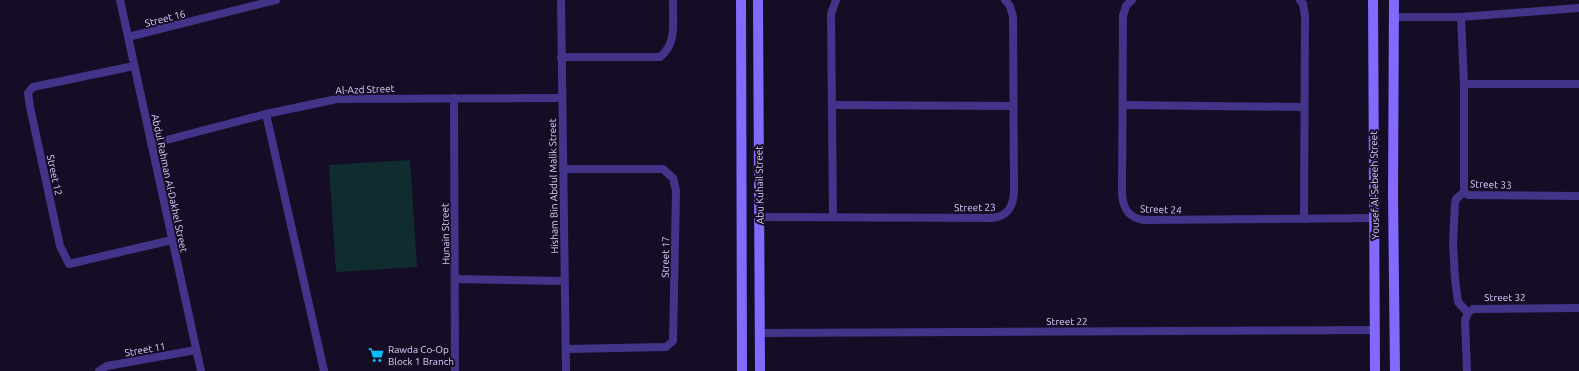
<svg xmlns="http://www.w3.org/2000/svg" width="1579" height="371" viewBox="0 0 1579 371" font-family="Ubuntu,sans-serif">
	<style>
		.pitch { fill: #0f2d31 }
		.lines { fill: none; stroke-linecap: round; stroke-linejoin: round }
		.street { stroke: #433489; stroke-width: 8 }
		.secondary { stroke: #8269ff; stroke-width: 10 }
		.labels { text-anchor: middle; stroke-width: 4; stroke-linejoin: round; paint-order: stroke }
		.street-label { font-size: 10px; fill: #ded2ff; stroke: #150d26 }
		.poi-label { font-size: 10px; fill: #ded2ff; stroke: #150d26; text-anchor: start }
	</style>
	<rect width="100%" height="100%" fill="#150d26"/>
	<path class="pitch" d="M410,160l7,107 -81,5 -7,-107z"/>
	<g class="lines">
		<g class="street">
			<path d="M120,0l81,371"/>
			<path d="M561,0l5,371"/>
			<path d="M1132,0l-6,6 -3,10 -1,178c1,14 6,24 22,26l230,-2"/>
			<path d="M1300,0l3,4 2,12 -1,203"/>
			<path d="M1395,17h66l118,-9"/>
			<path d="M1461,17l3,67v108"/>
			<path d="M128,37l148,-37"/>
			<path d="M561,57h99c18,-14 12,-36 13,-57"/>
			<path d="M134,66l-101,21 -5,6 2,14 30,139 9,18 103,-24"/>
			<path d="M1464,84h115"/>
			<path d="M454,98l1,273"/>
			<path d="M832,105l181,1"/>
			<path d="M1123,105l181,2"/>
			<path d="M266,114l58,257"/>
			<path d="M151,144l115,-30 71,-15 224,-1"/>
			<path d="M563,169h100l10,9 3,13 -3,150 -7,6 -100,2"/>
			<path d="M1464,192l-8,7 -1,4 -2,41 2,35 3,23 10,11"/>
			<path d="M1464,192l4,3 111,1"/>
			<path d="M759,217l232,1c16,-1 22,-10 23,-26l-1,-175 -3,-11 -5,-6"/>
			<path d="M833,217l-2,-203 5,-14"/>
			<path d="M455,279l109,2"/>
			<path d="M760,333l615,-3"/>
			<path d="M99,371l8,-5 89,-16"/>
			<path d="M1467,371l-2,-51 3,-7 5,-4 106,-1"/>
		</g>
		<g class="secondary">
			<path d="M741,0l1,371"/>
			<path d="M758,0l2,371"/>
			<path d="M1373,0l2,371"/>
			<path d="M1394,0l-1,194 2,177"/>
		</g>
	</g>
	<defs>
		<symbol id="supermarket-bare" viewBox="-9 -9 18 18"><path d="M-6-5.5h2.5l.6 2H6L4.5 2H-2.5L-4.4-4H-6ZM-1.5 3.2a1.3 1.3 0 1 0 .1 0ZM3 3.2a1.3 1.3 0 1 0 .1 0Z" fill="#00c1fd" stroke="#150d26" stroke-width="2.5" paint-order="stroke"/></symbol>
	</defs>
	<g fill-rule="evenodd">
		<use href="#supermarket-bare" x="365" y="344" width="22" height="22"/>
	</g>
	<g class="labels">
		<g class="street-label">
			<text transform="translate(165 18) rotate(-14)" y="4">Street 16</text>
			<text transform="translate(365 89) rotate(-2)" y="4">Al-Azd Street</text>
			<text transform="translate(55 175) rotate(78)" y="4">Street 12</text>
			<text transform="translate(170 183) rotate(78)" y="4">Abdul Rahman Al-Dakhel Street</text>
			<text transform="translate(1491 184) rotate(2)" y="4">Street 33</text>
			<text transform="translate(759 185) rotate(-91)" y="4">Abu Kuhail Street</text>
			<text transform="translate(1374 185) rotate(-91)" y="4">Yousef Al-Sebeeh Street</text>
			<text transform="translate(553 186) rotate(-91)" y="4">Hisham Bin Abdul Malik Street</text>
			<text transform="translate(975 207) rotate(-1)" y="4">Street 23</text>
			<text transform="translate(1161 209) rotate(2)" y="4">Street 24</text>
			<text transform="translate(445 234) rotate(-91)" y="4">Hunain Street</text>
			<text transform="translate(665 257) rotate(-89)" y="4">Street 17</text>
			<text x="1505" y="301">Street 32</text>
			<text x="1067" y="325">Street 22</text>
			<text transform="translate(145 349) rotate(-10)" y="4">Street 11</text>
		</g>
		<g class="poi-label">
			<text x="388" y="353">Rawda Co-Op<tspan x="388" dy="12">Block 1 Branch</tspan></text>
		</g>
	</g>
</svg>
